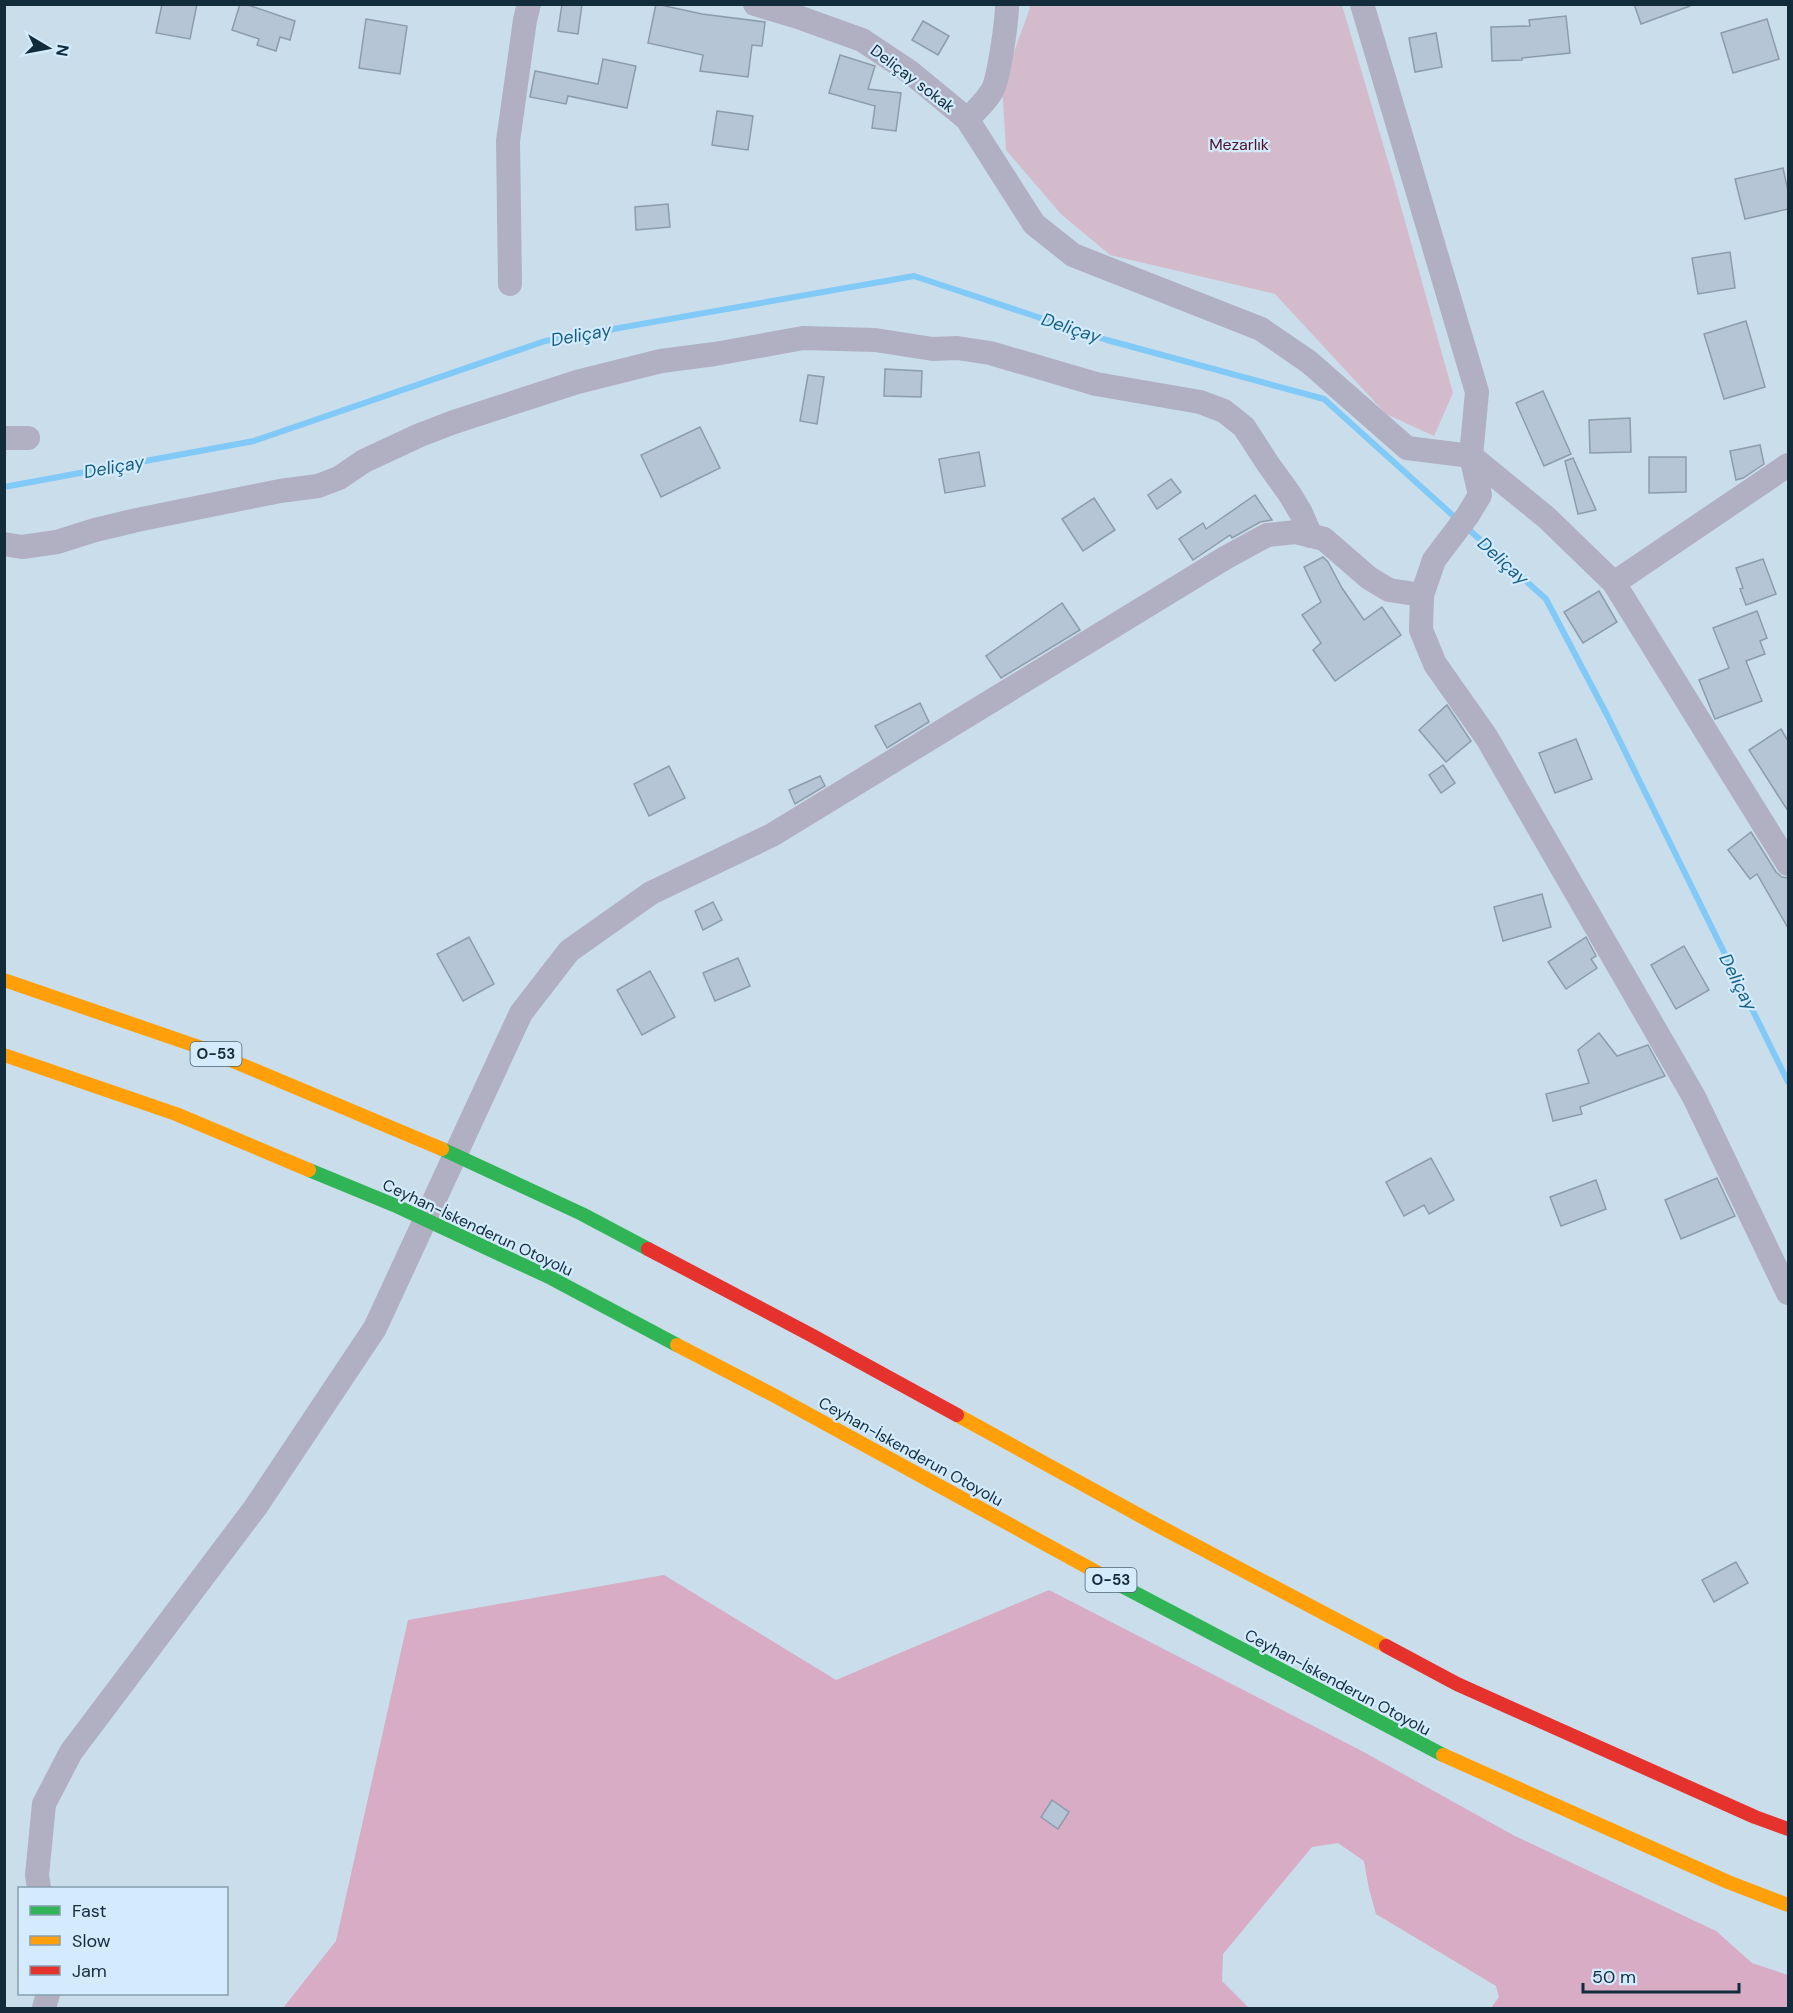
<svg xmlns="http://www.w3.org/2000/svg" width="1793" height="2013" viewBox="0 0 1793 2013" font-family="'DM Sans',sans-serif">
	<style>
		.green { fill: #d4bbcc }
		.forest { fill: #d7acc4 }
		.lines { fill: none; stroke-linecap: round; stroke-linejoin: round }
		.stream { stroke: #81c9f7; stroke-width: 6 }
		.building { fill: #b5c5d6; stroke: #8c9cab; stroke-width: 1.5 }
		.street { stroke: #b1afc2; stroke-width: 24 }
		.fast { stroke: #30b455; stroke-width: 14 }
		.slow { stroke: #ff9f0a; stroke-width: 14 }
		.jam { stroke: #e5322d; stroke-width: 14 }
		.labels { text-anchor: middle; stroke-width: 4.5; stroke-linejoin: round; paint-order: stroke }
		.shield { fill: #d3ebfc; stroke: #4c6576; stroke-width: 1.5 }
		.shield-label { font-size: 15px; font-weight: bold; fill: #122c3c }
		.street-label { font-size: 16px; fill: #122c3c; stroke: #d3ebfc }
		.park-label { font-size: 16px; fill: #4c112a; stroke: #d3ebfc }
		.water-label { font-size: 18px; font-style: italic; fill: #175e85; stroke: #d3ebfc }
	</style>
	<rect width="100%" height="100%" fill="#c9ddeb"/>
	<path class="green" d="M1029,5h313l51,173 60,215 -19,43 -48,-22 -111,-120 -165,-39 -49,-41 -55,-64 -4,-65 28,-77z"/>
	<path class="forest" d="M664,1575l172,105 213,-90 311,160 153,85 203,96 36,32 36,12v33h-297l8,-11 -3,-11 -120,-72 -7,-25 -5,-28 -26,-18 -26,4 -89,107 -1,27 27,27h-966l53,-67 72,-321z"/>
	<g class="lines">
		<g class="stream">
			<path d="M4,487l250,-46 291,-100 369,-65 193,64 217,59 135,122"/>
			<path d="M1466,527l80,72 61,116 181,367"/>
		</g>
	</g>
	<g class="building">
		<path d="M162,4h35l-7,35 -34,-6z"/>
		<path d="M240,4h5l50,17 -5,19 -10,-3 -4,14 -19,-6 2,-6 -27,-9z"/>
		<path d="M562,4h20l-4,30 -20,-3z"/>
		<path d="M656,4l46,10 63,8 -3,24 -10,-1 -4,32 -48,-6 3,-16 -55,-12z"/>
		<path d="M1634,4h55l1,2 -49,18z"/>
		<path d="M1566,16l4,37 -48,5v2l-30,1 -1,-34 39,-1 -1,-6z"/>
		<path d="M366,19l41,7 -7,48 -41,-6z"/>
		<path d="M1767,19l12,40 -46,14 -12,-40z"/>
		<path d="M923,21l26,15 -11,19 -26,-15z"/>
		<path d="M1436,33l6,34 -27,5 -6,-34z"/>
		<path d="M840,55l35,11 -7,23 33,4 -5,38 -24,-3 3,-22 -46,-13z"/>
		<path d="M603,59l33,7 -9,42 -59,-12 -2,8 -36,-7 5,-26 63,13z"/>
		<path d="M717,111l36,5 -5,34 -36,-5z"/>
		<path d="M1783,168l5,23v18l-43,10 -10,-40z"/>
		<path d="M668,204l2,23 -34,3 -1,-23z"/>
		<path d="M1730,252l5,36 -37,6 -6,-36z"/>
		<path d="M1746,321l19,66 -41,12 -20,-65z"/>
		<path d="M885,369l37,2 -1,26 -37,-1z"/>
		<path d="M808,375l16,2 -7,47 -17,-3z"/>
		<path d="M1543,391l28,63 -27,12 -28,-63z"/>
		<path d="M1630,418l1,34 -41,1 -1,-33z"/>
		<path d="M700,427l20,41 -59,29 -20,-42z"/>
		<path d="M1760,445l4,19 -21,14 -7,2 -6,-29z"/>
		<path d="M979,452l6,34 -40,7 -6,-34z"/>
		<path d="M1649,457h37v35l-37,1z"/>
		<path d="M1573,458l23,52 -18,4 -13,-53z"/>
		<path d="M1171,479l10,13 -24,17 -9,-14z"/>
		<path d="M1255,495l17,25 -12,2 -28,16 -2,-3 -37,25 -14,-21 24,-16 3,6z"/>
		<path d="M1094,498l21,32 -32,21 -21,-32z"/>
		<path d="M1323,557l5,5 14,26 22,32 18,-13 19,28 -66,46 -22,-31 8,-7 -19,-28 19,-13 -17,-35z"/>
		<path d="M1763,559l13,35 -30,11 -6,-16 3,-1 -7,-20z"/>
		<path d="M1599,591l18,31 -34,21 -19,-31z"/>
		<path d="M1062,603l18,27 -79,48 -15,-22z"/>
		<path d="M1757,611l10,27 -7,3 5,13 -19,7 16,40 -47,18 -16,-39 30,-12 -16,-40z"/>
		<path d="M920,703l9,19 -42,26 -12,-22z"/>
		<path d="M1447,705l24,36 -25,21 -27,-32z"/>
		<path d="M1781,729l7,12v70l-39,-61z"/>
		<path d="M1576,739l16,40 -37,14 -16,-40z"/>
		<path d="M1443,765l12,18 -14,10 -12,-18z"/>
		<path d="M669,766l16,32 -36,18 -15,-32z"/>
		<path d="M820,776l5,10 -30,18 -6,-14z"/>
		<path d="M1751,832l25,40 6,5 6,1v50l-31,-54 -7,5 -22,-29z"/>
		<path d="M1542,894l9,33 -48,14 -9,-34z"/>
		<path d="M713,902l9,18 -19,10 -8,-19z"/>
		<path d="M469,937l25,47 -31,17 -26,-47z"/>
		<path d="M1586,937l10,19 -5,3 6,9 -31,21 -18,-27z"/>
		<path d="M1684,946l25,44 -33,19 -25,-44z"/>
		<path d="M738,958l12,28 -35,15 -12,-28z"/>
		<path d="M650,971l25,46 -33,18 -25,-45z"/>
		<path d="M1599,1033l18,23 31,-11 17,31 -85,31 2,7 -29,7 -7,-27 43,-11 -11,-33z"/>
		<path d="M1431,1158l23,42 -25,14 -5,-9 -20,11 -18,-34z"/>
		<path d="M1717,1178l18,38 -54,23 -16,-39z"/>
		<path d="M1596,1180l10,29 -45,17 -11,-29z"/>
		<path d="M1736,1562l12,21 -34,19 -12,-22z"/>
		<path d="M1052,1800l17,12 -11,17 -17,-12z"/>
	</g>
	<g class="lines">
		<g class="street">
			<path d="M755,4l43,13 64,23 48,32 57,47 67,105 39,31 188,74 48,33 98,86 64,8 76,62 67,65 174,281"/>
			<path d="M1362,4l115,388 -6,64 9,39 -12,20 -34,45 -12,35 -1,35 14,34 52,74 207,359 94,196"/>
			<path d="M967,119c9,-8 18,-17 25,-28 7,-12 15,-70 15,-87"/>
			<path d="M510,284l-2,-143 17,-121 4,-16"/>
			<path d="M4,438h24"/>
			<path d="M4,544l18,3 35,-5 38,-12 42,-10 143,-29 38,-5 21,-8 25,-17 56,-26 34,-13 123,-40 84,-21 54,-7 88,-16 72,2 58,9 24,-1 33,5 106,31 104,18 24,9 20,16 24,37 21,29 12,20 10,23"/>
			<path d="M1614,583l174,-118"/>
			<path d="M39,1888l-2,-13 7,-71 27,-52 184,-244 120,-180 146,-315 48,-62 82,-58 121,-58 453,-277 42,-23 29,-3 28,7 45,39 20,12 33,5"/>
			<path d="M44,2008l4,-14"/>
		</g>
		<g class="fast">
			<path d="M442,1149l140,65 66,35"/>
			<path d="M309,1170l85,35 157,73 126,67"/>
			<path d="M1120,1585l323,170"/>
		</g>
		<g class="slow">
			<path d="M4,980l198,68 240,101"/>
			<path d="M4,1055l172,59 133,56"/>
			<path d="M677,1345l100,52 343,188"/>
			<path d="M957,1415l198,109 231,122"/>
			<path d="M1443,1755l285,127 60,23"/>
		</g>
		<g class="jam">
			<path d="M648,1249l163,86 146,80"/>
			<path d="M1386,1646l71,38 298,133 33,12"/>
		</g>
	</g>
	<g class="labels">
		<g class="shield">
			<rect x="190.5" y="1042" width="51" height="24" rx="4.5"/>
			<rect x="1085.5" y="1568" width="51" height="24" rx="4.5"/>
		</g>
		<g class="shield-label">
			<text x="216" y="1059">O-53</text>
			<text x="1111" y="1585">O-53</text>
		</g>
		<g class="street-label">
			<text transform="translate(913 78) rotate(37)" y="6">Deliçay sokak</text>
			<text transform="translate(478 1227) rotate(25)" y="6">Ceyhan-İskenderun Otoyolu</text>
			<text transform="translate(911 1451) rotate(29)" y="6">Ceyhan-İskenderun Otoyolu</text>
			<text transform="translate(1338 1682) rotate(28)" y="6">Ceyhan-İskenderun Otoyolu</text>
		</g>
		<g class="park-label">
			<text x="1239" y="150">Mezarlık</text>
		</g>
		<g class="water-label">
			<text transform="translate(1071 328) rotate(18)" y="6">Deliçay</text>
			<text transform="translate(581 335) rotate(-10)" y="6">Deliçay</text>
			<text transform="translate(114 467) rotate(-10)" y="6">Deliçay</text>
			<text transform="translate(1503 561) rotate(42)" y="6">Deliçay</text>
			<text transform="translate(1738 982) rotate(63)" y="6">Deliçay</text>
		</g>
	</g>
	<rect width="1793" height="2013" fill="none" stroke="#122c3c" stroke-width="12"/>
	<rect x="18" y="1887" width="210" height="108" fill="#d3ebfc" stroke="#869faf" stroke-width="1.5"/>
	<rect x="30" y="1906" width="30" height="9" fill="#30b455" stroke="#869faf" stroke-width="1.5"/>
	<text x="72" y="1917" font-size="18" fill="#122c3c">Fast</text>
	<rect x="30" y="1936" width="30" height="9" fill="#ff9f0a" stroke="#869faf" stroke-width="1.5"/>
	<text x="72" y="1947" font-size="18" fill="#122c3c">Slow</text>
	<rect x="30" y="1966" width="30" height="9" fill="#e5322d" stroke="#869faf" stroke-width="1.5"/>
	<text x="72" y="1977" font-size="18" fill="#122c3c">Jam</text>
	<g transform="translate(48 48) rotate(100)" stroke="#d3ebfc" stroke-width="4.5" paint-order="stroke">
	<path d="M0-4.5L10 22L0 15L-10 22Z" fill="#122c3c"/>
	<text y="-9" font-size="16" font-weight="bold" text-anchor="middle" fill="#122c3c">N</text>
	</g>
	<path d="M1583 1983v9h156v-9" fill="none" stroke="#122c3c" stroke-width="3"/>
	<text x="1592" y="1983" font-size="18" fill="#122c3c" stroke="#d3ebfc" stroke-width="4.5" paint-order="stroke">50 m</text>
</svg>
